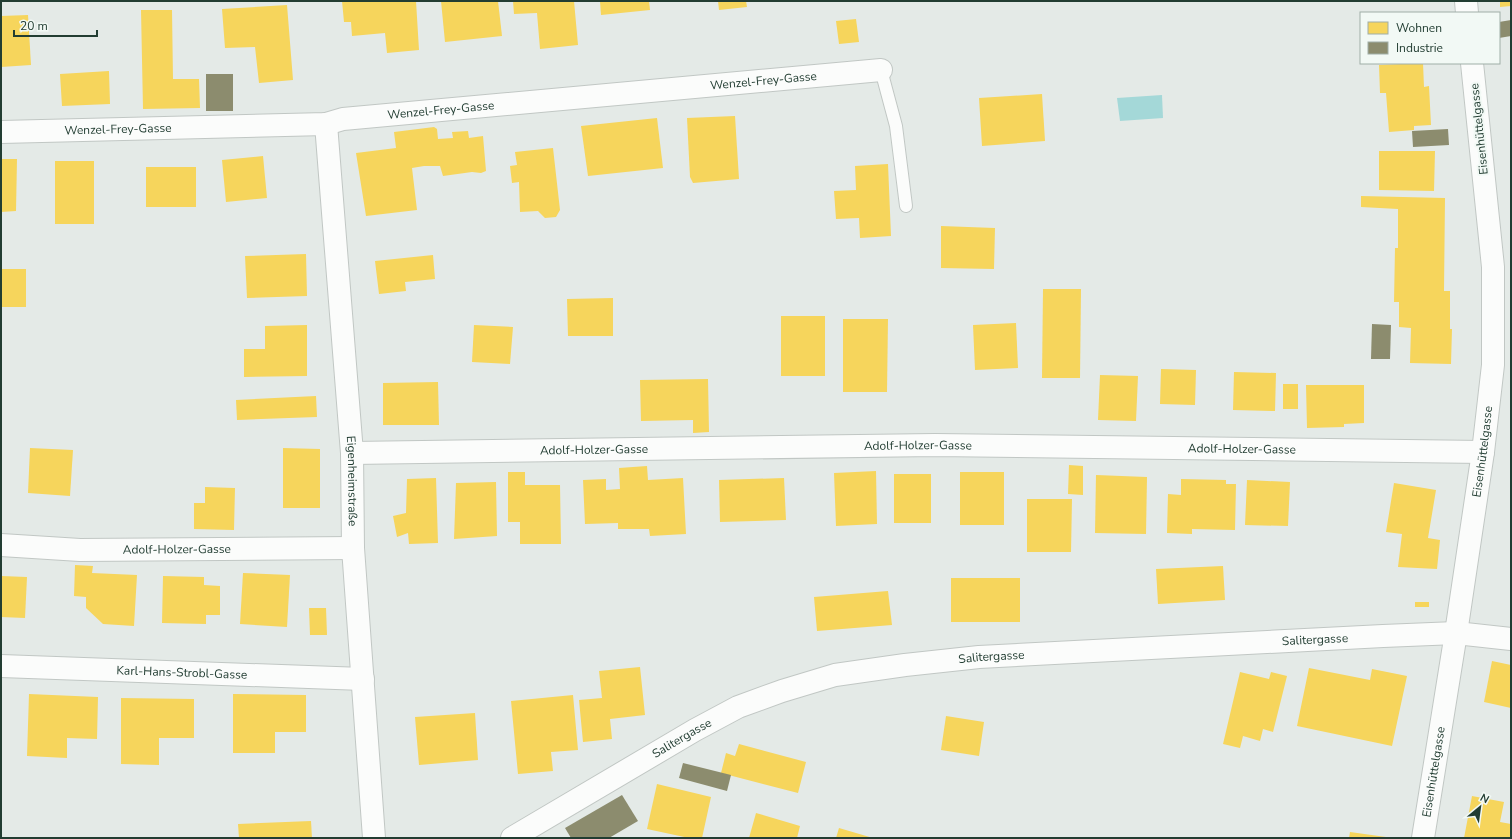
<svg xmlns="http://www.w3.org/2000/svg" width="1512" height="839" viewBox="0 0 1512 839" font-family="'Nunito Sans',sans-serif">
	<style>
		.water { fill: #a4d8d8 }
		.homes { fill: #f6d55c }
		.industry { fill: #8c8c6e }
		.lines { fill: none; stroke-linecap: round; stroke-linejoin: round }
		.service-casing { stroke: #c1c7c4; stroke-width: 14 }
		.minor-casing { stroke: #c1c7c4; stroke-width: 24 }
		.service { stroke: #fbfcfb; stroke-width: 12 }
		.minor { stroke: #fbfcfb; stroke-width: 22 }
		.labels { text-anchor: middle; stroke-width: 4; stroke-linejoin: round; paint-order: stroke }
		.street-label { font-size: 12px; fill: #223d32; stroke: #f2f9f5 }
	</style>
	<rect width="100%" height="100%" fill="#e4eae7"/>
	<path class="water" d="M1162,95l1,23 -43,3 -3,-23z"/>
	<g class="homes">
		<path d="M342,1h74l3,49 -32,3 -2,-20 -33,3 -1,-14h-7z"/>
		<path d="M441,1h57l4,35 -57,6z"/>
		<path d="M513,1h61l4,44 -38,4 -3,-36 -23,1z"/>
		<path d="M600,1h49l1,9 -49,5z"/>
		<path d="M718,1h28l1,6 -28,3z"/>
		<path d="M1500,1h11v5l-11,1z"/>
		<path d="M287,5l6,75 -34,3 -4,-36 -30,1 -3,-39z"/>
		<path d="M141,10h31l1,69h26l1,29 -57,1z"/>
		<path d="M28,15l3,50 -30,2v-51z"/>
		<path d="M856,19l3,23 -20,2 -3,-23z"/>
		<path d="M1423,63l1,24 5,-1 2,39 -17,1v4l-25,2 -3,-39h-6l-1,-28z"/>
		<path d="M109,71l1,33 -48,2 -2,-32z"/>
		<path d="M1042,94l3,47 -63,5 -3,-48z"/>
		<path d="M735,116l4,63 -46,4 -3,-6 -3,-59z"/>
		<path d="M657,118l6,50 -75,8 -7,-50z"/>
		<path d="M434,127l3,2 1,10 15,-1 -1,-6 16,-1 1,7 14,-2 3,35 -5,2 -9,-1 -29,4 -3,-10h-16l-12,2 5,42 -51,6 -10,-63 40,-5 -2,-16z"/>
		<path d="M553,148l7,62 -4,7 -11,1 -7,-7 -18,1 -1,-30 -7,1 -2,-17 7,-1 -2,-13z"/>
		<path d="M1379,151h56l-1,40 -55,-1z"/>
		<path d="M263,156l4,42 -41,4 -4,-42z"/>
		<path d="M1,159h16l-1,52 -15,1z"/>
		<rect x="55" y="161" width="39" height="63"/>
		<path d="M888,164l3,72 -31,2 -1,-20 -23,1 -2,-28 22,-1 -1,-24z"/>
		<rect x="146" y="167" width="50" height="40"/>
		<path d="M1361,196l84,2 -1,93h6v38h2l-1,35 -41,-1 1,-35 -12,-1v-25h-5l1,-54h3v-39l-37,-2z"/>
		<path d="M941,226l54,2 -1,41 -53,-1z"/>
		<path d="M306,254l1,42 -60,2 -2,-42z"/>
		<path d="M433,255l2,24 -30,3 1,9 -27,3 -4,-33z"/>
		<rect x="1" y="269" width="25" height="38"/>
		<path d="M1043,289h38l-1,89h-38z"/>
		<path d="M613,298v38h-45l-1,-37z"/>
		<rect x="781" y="316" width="44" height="60"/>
		<path d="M843,319h45l-1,73h-44z"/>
		<path d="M1016,323l2,45 -43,2 -2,-45z"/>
		<path d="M307,325v51l-63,1v-28h21v-23z"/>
		<path d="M474,325l39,2 -3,37 -38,-2z"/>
		<path d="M1161,369l35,1 -1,35 -35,-1z"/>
		<path d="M1234,372l42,1 -1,38 -42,-1z"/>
		<path d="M1100,375l38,1 -2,45 -38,-1z"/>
		<path d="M708,379l1,53 -16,1v-13l-52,1 -1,-41z"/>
		<path d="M438,382l1,43h-56v-42z"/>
		<rect x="1283" y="384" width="15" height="25"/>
		<path d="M1306,385h58v38l-20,1v3l-37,1z"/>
		<path d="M316,396l1,21 -80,3 -1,-20z"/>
		<path d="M30,448l43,2 -3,46 -42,-3z"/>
		<path d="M283,448l37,1v59h-37z"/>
		<path d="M1069,465l14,1v29l-15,-1z"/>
		<path d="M647,466l1,14 35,-2 3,56 -36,2 -1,-7h-31v-6l-33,1 -2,-44 23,-1v11l14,-1 -1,-21z"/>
		<path d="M876,471l1,53 -41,2 -2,-53z"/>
		<path d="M508,472h17v13h35l1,59h-41v-22h-12z"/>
		<rect x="960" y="472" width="44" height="53"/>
		<rect x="894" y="474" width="37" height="49"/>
		<path d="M1096,475l51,2 -1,57 -51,-1z"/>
		<path d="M436,478l2,65 -29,1 -1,-11 -11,4 -4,-21 13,-3 1,-34z"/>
		<path d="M784,478l2,42 -66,2 -1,-42z"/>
		<path d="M1181,479l45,1v4h10l-1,46 -43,-1v5l-25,-1 1,-39 13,1z"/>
		<path d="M1247,480l43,2 -2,44 -43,-1z"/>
		<path d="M496,482l1,54 -43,3 2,-56z"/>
		<path d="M1394,483l42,7 -8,48 12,2 -3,29 -39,-2 4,-33 -16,-2z"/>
		<path d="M205,487l30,1 -1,42 -40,-1v-26h11z"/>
		<path d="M1027,499h45l-1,53h-44z"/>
		<path d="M75,565l18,1 -1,7 45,2 -3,51 -31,-2 -17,-16v-11l-12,-1z"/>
		<path d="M1223,566l2,34 -67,4 -2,-35z"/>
		<path d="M243,573l47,2 -3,52 -47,-3z"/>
		<path d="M1,576l26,1 -2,41 -24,-1z"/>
		<path d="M163,576l41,1v8l16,1v29h-14v9l-44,-1z"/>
		<rect x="951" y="578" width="69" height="44"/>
		<path d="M888,591l4,34 -75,6 -3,-34z"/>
		<rect x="1415" y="602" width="14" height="5"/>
		<path d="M309,608h17l1,27h-17z"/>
		<path d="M1492,661l19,4v43l-27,-6z"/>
		<path d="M640,667l5,48 -35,4 2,20 -29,3 -4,-42 23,-2 -3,-27z"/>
		<path d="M1309,668l61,12 2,-11 35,7 -15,70 -95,-20z"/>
		<path d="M1240,672l29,7 2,-7 16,4 -14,56 -10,-3 -3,12 -17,-5 -3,12 -17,-4z"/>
		<path d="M29,694l69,3 -1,42 -30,-1v20l-40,-2z"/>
		<path d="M233,694l73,1v37h-31v21h-42z"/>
		<path d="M573,695l5,55 -27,2 2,19 -35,3 -7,-73z"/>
		<path d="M121,698l73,1v39h-35v27l-38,-1z"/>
		<path d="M475,713l3,47 -59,5 -4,-48z"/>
		<path d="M946,716l38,6 -5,34 -38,-6z"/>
		<path d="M739,744l67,18 -8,31 -77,-20 5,-20 9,3z"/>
		<path d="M657,784l54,13 -9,41h-13l-42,-9z"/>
		<path d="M1472,796l32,6 -4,20 11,2v14h-47z"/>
		<path d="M756,813l44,13 -3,12h-48z"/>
		<path d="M311,821l1,17h-73l-1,-14z"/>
		<path d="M839,828l34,10h-37z"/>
		<path d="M1350,832l36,5v1h-37z"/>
	</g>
	<g class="industry">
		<path d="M1511,20v16l-12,2v-16z"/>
		<rect x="206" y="74" width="27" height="37"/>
		<path d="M1448,129l1,16 -36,2 -1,-16z"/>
		<path d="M1372,324l19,1 -1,34h-19z"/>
		<path d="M683,763l48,12 -4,16 -48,-13z"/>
		<path d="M622,795l16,26 -29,17h-38l-6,-10z"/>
	</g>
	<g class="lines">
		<defs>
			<path id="service" d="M881,70l15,56 10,80"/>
			<g id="minor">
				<path d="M1466,1l1,12"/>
				<path id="s1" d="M326,124l26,329 1,95 21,290"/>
				<path id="s2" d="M1,132l325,-8 17,-5 538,-49"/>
				<path id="s3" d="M352,453l583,-8 548,7"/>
				<path id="s4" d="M1,545l79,5 273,-2"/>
				<path id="s5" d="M1,666l362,13"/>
				<path id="s6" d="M512,838l183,-108 43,-23 44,-16 53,-16 70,-10 74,-8 404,-21 73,-3 55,6"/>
				<path id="s7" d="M1423,838l33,-205 27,-181 10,-87v-98l-21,-204"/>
			</g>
		</defs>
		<use href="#service" class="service-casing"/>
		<use href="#minor" class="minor-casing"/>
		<use href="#service" class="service"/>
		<use href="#minor" class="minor"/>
	</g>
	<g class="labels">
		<g class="street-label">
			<text dy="4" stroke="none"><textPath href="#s2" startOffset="765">Wenzel-Frey-Gasse</textPath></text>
			<text dy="4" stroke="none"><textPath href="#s2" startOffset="441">Wenzel-Frey-Gasse</textPath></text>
			<text dy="4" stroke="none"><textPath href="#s2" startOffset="117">Wenzel-Frey-Gasse</textPath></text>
			<text transform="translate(1479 129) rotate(-96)" y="4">Eisenhüttelgasse</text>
			<text dy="4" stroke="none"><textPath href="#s3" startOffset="566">Adolf-Holzer-Gasse</textPath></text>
			<text dy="4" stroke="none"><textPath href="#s3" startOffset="890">Adolf-Holzer-Gasse</textPath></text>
			<text dy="4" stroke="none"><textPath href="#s3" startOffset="242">Adolf-Holzer-Gasse</textPath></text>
			<text dy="4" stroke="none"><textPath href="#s7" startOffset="391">Eisenhüttelgasse</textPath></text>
			<text dy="4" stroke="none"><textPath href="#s1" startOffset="358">Eigenheimstraße</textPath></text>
			<text dy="4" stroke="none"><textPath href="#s4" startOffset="176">Adolf-Holzer-Gasse</textPath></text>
			<text dy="4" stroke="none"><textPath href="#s6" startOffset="845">Salitergasse</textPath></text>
			<text dy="4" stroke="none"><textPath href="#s6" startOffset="521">Salitergasse</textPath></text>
			<text dy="4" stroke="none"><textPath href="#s5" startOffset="181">Karl-Hans-Strobl-Gasse</textPath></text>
			<text dy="4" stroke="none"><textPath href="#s6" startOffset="197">Salitergasse</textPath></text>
			<text dy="4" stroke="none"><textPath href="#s7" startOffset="67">Eisenhüttelgasse</textPath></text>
		</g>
	</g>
	<rect width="1512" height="839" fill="none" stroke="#223d32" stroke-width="4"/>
	<rect x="1360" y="12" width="140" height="52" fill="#f2f9f5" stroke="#9faea7"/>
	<rect x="1368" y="22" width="20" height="12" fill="#f6d55c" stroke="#9faea7"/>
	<text x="1396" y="32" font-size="12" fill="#223d32">Wohnen</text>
	<rect x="1368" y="42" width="20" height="12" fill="#8c8c6e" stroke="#9faea7"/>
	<text x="1396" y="52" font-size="12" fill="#223d32">Industrie</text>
	<g transform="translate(1480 807) rotate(29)" stroke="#f2f9f5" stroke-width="3" paint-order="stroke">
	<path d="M0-3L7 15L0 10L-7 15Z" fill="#223d32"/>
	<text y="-6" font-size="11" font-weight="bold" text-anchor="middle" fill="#223d32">N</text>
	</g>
	<path d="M14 30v6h83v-6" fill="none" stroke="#223d32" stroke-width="2"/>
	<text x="20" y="30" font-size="12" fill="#223d32" stroke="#f2f9f5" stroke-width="3" paint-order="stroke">20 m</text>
</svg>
